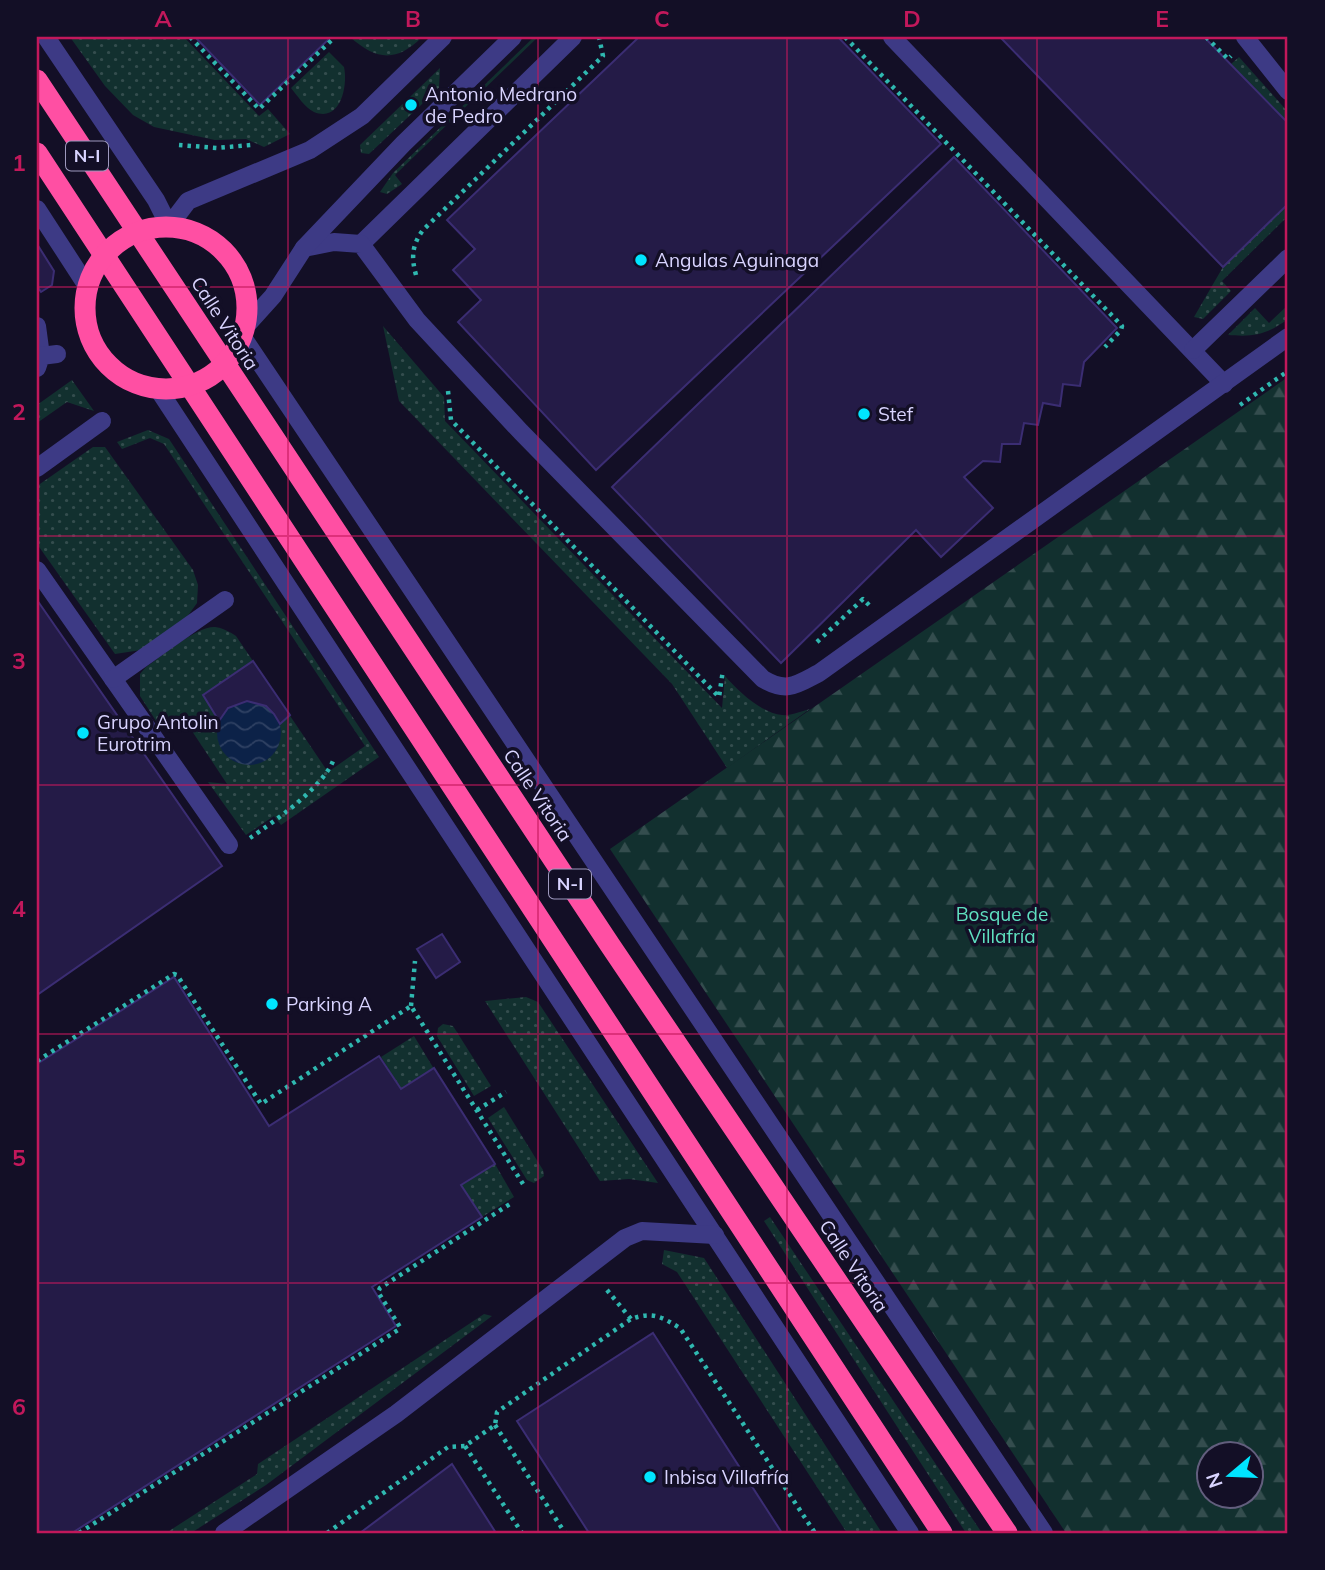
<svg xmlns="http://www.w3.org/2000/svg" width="1325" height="1570" viewBox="0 0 1325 1570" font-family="Mulish,sans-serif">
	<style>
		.grass { fill: url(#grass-dots) }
		.forest { fill: url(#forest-firs); fill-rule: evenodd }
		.water { fill: url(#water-waves) }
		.building { fill: #241b47; stroke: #3b2d73; stroke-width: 2 }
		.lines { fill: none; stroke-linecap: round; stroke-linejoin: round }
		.path { stroke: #2fb8b0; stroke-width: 4.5; stroke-dasharray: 3.5 5; stroke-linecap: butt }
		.minor { stroke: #3d3a85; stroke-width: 18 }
		.highway { stroke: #ff4fa3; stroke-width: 21 }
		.grid { fill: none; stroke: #c2185b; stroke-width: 2; stroke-opacity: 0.55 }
		.poi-dot { fill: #00e5ff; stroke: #130f26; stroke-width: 2.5 }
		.labels { text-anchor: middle; stroke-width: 7; stroke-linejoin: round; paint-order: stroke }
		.shield { fill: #130f26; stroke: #9e99be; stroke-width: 2 }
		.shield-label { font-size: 18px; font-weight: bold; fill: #d9d4ff }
		.poi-label { font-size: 19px; fill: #d9d4ff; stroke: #130f26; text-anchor: start }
		.street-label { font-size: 19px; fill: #d9d4ff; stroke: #130f26 }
		.park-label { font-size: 19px; fill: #5fe0c0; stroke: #130f26 }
		.neatline { fill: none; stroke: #c2185b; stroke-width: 2.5 }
		.grid-label { font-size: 23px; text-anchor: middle; font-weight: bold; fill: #c2185b }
	</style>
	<defs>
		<pattern id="grass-dots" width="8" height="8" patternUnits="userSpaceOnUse" patternTransform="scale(1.75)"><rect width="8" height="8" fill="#12302f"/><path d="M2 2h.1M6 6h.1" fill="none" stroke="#344d4e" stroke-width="1.8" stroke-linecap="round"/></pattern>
		<pattern id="forest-firs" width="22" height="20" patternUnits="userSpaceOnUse" patternTransform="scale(1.75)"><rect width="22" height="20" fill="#12302f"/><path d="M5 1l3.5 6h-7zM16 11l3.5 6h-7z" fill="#344d4e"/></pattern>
		<pattern id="water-waves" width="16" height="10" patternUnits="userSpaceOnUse" patternTransform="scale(1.75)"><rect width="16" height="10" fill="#0c2248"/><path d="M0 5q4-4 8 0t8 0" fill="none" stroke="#2f4163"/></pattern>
	</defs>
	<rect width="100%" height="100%" fill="#130f26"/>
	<g class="grass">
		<path d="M70,37h114l75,79 9,-7 22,25 -26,13 -18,-8 -31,1 -61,-13 -21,-12 -28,-29z"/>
		<path d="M350,37h72c-26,26 -46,23 -72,0z"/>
		<path d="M534,37h4l-143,138 7,9 -15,10 -7,-2 13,-19z"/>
		<path d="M329,52l15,15c4,18 -3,56 -30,45 -9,-4 -17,-17 -23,-24z"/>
		<path d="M1239,57l49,55v11l-57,-59z"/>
		<path d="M440,68l-1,20 -70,66 -8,-1 -1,-8z"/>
		<path d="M1288,204v12l-66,65 9,10 -28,28 -9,-2 29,-50z"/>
		<path d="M1288,305v14c-22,16 -34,18 -60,16l27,-27 14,15z"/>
		<path d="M383,326l61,71 1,24 277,287 3,-32c13,15 36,37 57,39 8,1 20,-4 28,-6l-83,59 -55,-84 -273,-283z"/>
		<path d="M72,380l22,31 -27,-9 -30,21v-18z"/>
		<path d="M148,430l21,9 210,318 -98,68 -7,-9 -28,19 -38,-53 19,2 -37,-56 -32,-4 -18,-28v-22l6,-7c15,-10 51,-41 69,-40 8,1 15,5 21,9l92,136 37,-26 -201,-302 -14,-6 -28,11 -5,-7z"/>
		<path d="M93,447h12l88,123 5,15 -1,18 -10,14 -46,33 -26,4 -78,-110v-58z"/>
		<path d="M526,997l12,5 120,181 -29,-4 -29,2 -115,-180z"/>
		<path d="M443,1024l10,2 38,60 -17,10 -37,-60 1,-8z"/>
		<path d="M414,1036l20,33 -33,20 -20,-32z"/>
		<path d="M504,1107l39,63 1,6 -10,7 -7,-3 -39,-62z"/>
		<path d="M495,1164l19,33 -32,20 -21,-32z"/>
		<path d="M770,1217l212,316h-16l-202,-312z"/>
		<path d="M664,1250l40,8 178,275h-35l-170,-261 -15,-8z"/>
		<path d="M484,1314l8,2 -226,169 -75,48h-25l91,-59 1,-10z"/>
	</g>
	<path class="forest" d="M1288,377v1156h-222l-456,-684zM1210,1454h42v42h-42z"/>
	<circle class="water" cx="249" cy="733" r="32"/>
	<g class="building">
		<path d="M195,37h136l-71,68z"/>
		<path d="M639,37h199l103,107 -345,326 -138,-148 23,-22 -28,-30 22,-21 -28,-29z"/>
		<path d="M1000,37h204l84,86v81l-65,63z"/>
		<path d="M954,157l163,171 -33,34 -4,24 -17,-2 -3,22 -17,-3 -5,22 -14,-2 -4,21h-18l-2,18 -17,-1 -19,16 29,31 -52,49 -25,-27 -135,133 -169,-176z"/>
		<path d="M37,244l17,27 -2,14 -11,7 -4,-6z"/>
		<path d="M37,600l185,266 -185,129z"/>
		<path d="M253,661l37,54 -10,9 -6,-10 -8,-8 -19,-5 -19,7 -9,13 -16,-26z"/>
		<path d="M442,934l18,28 -24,16 -19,-29z"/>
		<path d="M174,977l95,149 110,-70 22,33 33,-21 61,96 -34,21 21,32 -110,70 24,39 -324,207h-35v-469z"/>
		<path d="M653,1333l129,200h-193l-72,-112z"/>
		<path d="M452,1464l44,69h-136z"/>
	</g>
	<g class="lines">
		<g class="path">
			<path d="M190,37l69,72 76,-72"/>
			<path d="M845,37l277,289 -1,4 -16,17"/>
			<path d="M1206,37l22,22 3,-3"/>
			<path d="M179,145l38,3 34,-3"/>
			<path d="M416,275c-5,-18 -4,-30 7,-45l180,-174 -4,-19"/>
			<path d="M448,391l3,29 268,277 4,-27"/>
			<path d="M1240,405l48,-34"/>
			<path d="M817,642l46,-43 9,9"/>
			<path d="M250,838c25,-17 72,-50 83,-77"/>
			<path d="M411,1006l4,-45"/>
			<path d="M37,1061l137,-87 3,1 84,129 150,-98 112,178"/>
			<path d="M477,1110l29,-18"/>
			<path d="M607,1290l24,29"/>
			<path d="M495,1425l70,108"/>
			<path d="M465,1446l57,87"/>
			<path d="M79,1533l319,-203 2,-3 -22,-35 2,-4 133,-86"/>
			<path d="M327,1533l121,-86 17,-1 30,-21 2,-13 134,-93c23,-8 30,-2 49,9l135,205"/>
		</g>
		<g class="minor">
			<path d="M46,37l110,163 13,26 19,-25 122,-51 52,-34 81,-79"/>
			<path d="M892,37l332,347"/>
			<path d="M1245,37l43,54"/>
			<path d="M37,209l50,77"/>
			<path d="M361,244l212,-207"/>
			<path d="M304,248l30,-6 27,2 56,76 104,112 242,247c24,14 33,6 56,-6l469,-336"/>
			<path d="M37,326l4,30"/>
			<path d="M245,327l28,-31 31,-48 99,-104 110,-107"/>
			<path d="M242,336l802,1197"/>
			<path d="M1193,350l95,-92"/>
			<path d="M37,368l4,-12 16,-2"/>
			<path d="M158,389l752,1144"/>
			<path d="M37,468l65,-47"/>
			<path d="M37,570l192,275"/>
			<path d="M113,679l112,-79"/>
			<path d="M224,1533l172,-119 229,-176 17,-7 73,4"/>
		</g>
		<g class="highway">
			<path d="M37,80l573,865 397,588"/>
			<path d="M37,153l905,1380"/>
			<circle cx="166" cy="308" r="81"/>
		</g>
	</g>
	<path class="grid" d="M288,37v1496M538,37v1496M787,37v1496M1037,37v1496M37,287h1251M37,536h1251M37,785h1251M37,1034h1251M37,1283h1251"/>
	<g class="poi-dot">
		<circle cx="411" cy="105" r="7"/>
		<circle cx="641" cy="260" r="7"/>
		<circle cx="864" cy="414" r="7"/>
		<circle cx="83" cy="733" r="7"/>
		<circle cx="272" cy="1004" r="7"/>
		<circle cx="650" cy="1477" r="7"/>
	</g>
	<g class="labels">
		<g class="shield">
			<rect x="66" y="141.5" width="42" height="29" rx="5"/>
			<rect x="549" y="869.5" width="42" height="29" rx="5"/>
		</g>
		<g class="shield-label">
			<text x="87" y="162">N-I</text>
			<text x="570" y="890">N-I</text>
		</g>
		<g class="poi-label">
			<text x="425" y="101">Antonio Medrano<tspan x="425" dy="22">de Pedro</tspan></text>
			<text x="655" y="267">Angulas Aguinaga</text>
			<text x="878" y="421">Stef</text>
			<text x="97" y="729">Grupo Antolin<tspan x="97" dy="22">Eurotrim</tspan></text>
			<text x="286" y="1011">Parking A</text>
			<text x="664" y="1484">Inbisa Villafría</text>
		</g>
		<g class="street-label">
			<text transform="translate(225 323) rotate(57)" y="7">Calle Vitoria</text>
			<text transform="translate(538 795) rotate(56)" y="7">Calle Vitoria</text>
			<text transform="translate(854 1266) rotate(56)" y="7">Calle Vitoria</text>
		</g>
		<g class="park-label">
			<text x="1002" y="921">Bosque de<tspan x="1002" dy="22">Villafría</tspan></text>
		</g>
	</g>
	<rect width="1325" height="1570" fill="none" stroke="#130f26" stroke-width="77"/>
	<g transform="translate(1230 1475) rotate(251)"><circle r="33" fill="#130f26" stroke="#625e7d" stroke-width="2"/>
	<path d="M0-5L12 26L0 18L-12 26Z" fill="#00e5ff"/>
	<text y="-10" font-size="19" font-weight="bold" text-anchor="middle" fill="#d9d4ff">N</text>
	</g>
	<rect x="38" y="38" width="1248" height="1494" class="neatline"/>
	<g class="grid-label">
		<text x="163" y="27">A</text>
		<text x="413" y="27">B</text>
		<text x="662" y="27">C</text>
		<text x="912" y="27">D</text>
		<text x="1162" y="27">E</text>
		<text x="19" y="171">1</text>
		<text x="19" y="420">2</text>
		<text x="19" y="669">3</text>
		<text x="19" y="917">4</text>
		<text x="19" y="1166">5</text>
		<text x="19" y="1415">6</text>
	</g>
</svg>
